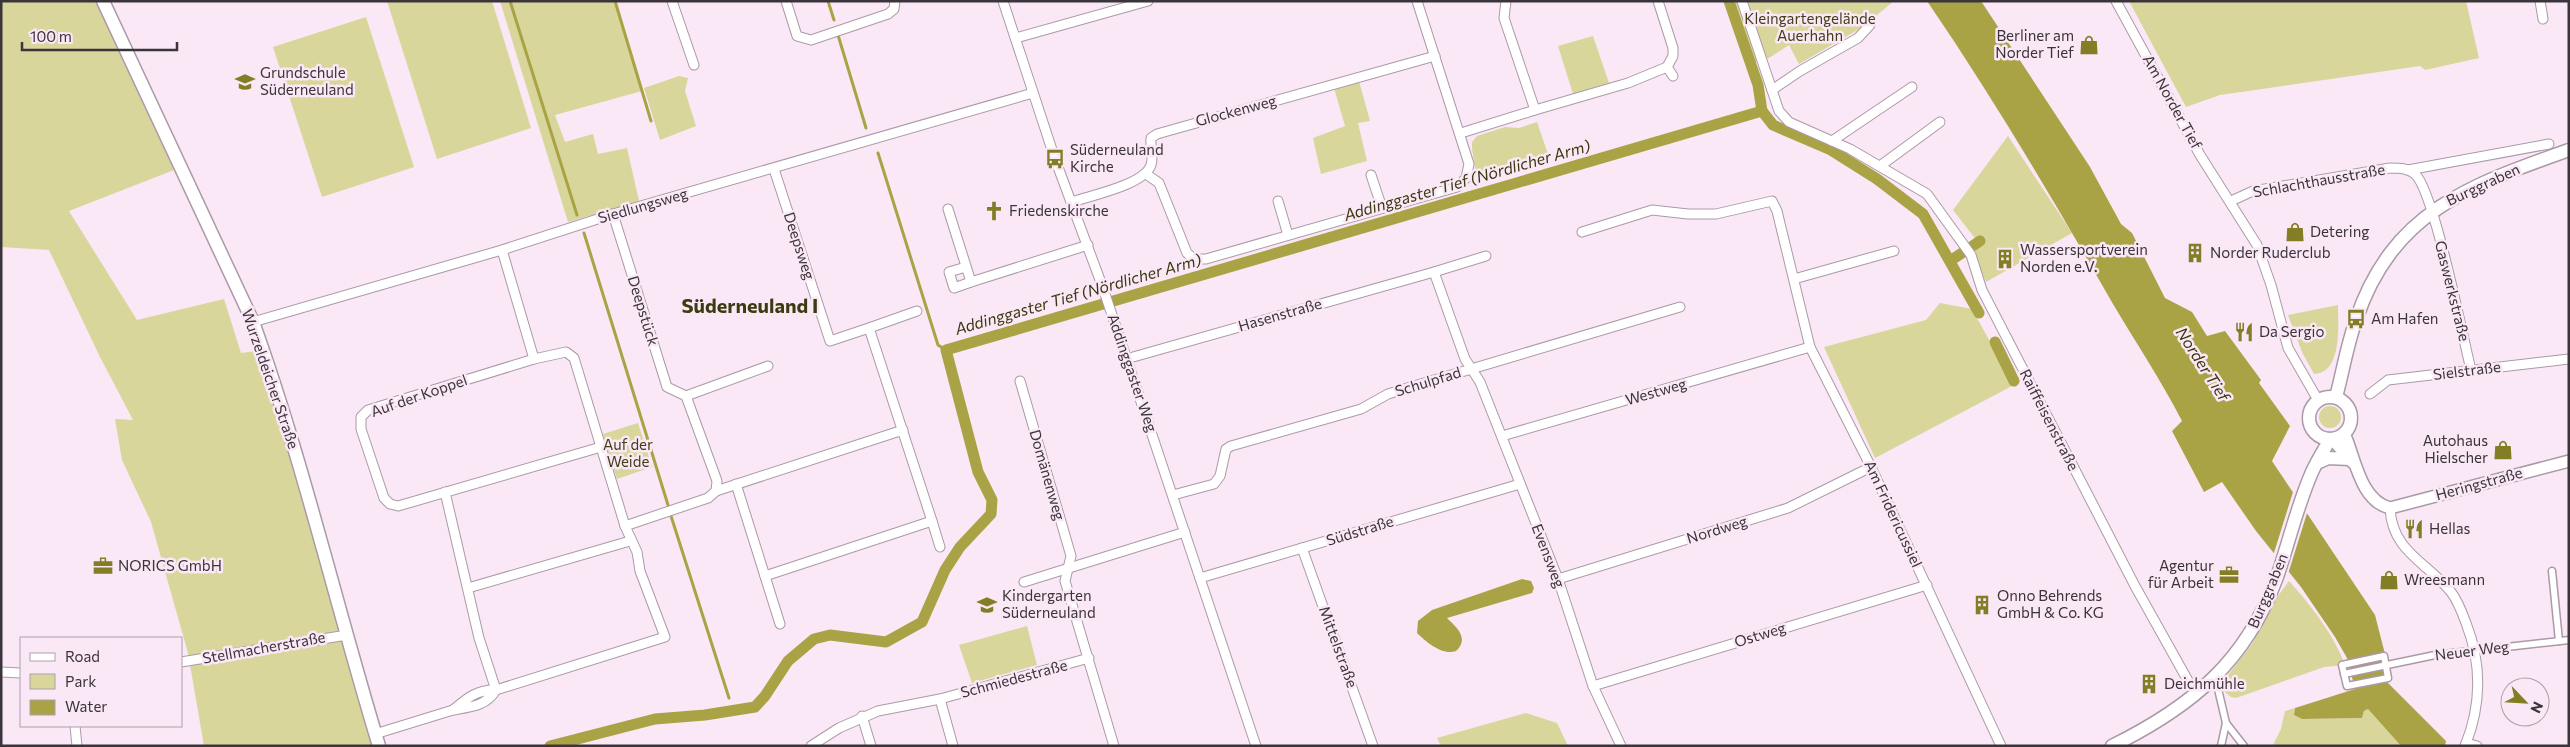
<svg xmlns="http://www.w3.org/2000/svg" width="2570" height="747" viewBox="0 0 2570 747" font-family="Commissioner,sans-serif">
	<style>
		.green { fill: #d9d69b }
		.water { fill: #a9a345 }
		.pier { fill: #fae8f6 }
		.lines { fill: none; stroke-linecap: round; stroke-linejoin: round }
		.stream { stroke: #a9a345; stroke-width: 3 }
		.canal { stroke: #a9a345; stroke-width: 11 }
		.pedestrian-casing { stroke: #aa9aa7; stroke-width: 9 }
		.minor-casing { stroke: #aa9aa7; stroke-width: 11 }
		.tertiary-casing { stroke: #aa9aa7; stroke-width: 14 }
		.secondary-casing { stroke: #aa9aa7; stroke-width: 15 }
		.pedestrian { stroke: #fff; stroke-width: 6 }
		.minor { stroke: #fff; stroke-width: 9 }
		.tertiary { stroke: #fff; stroke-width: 11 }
		.secondary { stroke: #fff; stroke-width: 12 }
		.labels { text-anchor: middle; stroke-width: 5; stroke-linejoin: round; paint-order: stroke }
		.park-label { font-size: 15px; fill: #413f17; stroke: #fae8f6 }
		.poi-label { font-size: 15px; fill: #3b343a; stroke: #fae8f6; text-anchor: start }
		.street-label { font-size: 15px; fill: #3b343a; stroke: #fae8f6 }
		.water-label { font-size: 16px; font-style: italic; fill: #3a3810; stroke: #fae8f6 }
		.district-label { font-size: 20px; font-weight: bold; fill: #3c3a10; stroke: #fae8f6 }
	</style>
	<rect width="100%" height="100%" fill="#fae8f6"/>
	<g class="green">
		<path d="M1,1h94l79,169 -105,41 68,109 87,-21 17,54 15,-2 31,92 87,303h-170l-16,-93 -37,-131 -29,-62 -7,-41 18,1 -33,-63 -51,-107 -48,-3z"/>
		<path d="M387,1h105l39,127 -94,31z"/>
		<path d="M500,1h115l27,90 -87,24 10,27 28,-8 5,20 29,-6 12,53 -71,21z"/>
		<path d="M1735,1h159l-33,27 -62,36 -10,-19 -20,13 -14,4z"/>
		<path d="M2129,1h337l13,57 -54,12 -5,-4 -200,29 -34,12z"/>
		<path d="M366,17l48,150 -92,30 -49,-150z"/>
		<path d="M1593,36l16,47 -36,11 -15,-48z"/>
		<path d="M679,76l9,2 -3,13 11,35 -36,14 -16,-52z"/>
		<path d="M1359,81l11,40 -12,2 9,38 -46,13 -8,-36 32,-12 -11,-38z"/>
		<path d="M1537,122l13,38 -63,18 -11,-5 -4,-24v-7l5,-6 28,-9 14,1z"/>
		<path d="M2008,136l64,97 -86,49 -9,-21 -3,-24 -21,-27z"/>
		<path d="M1940,303l32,6 42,76 -139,73 -51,-111 102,-27z"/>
		<path d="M2338,305c0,19 5,68 -24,69l-12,-22 -14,-37z"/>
		<circle cx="2330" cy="417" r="11"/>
		<path d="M638,423l14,44 -35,12 -14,-45z"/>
		<path d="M2289,581c21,23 45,54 56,84l-21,2 -88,31 -5,-1 -12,-10 33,-43 23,-44z"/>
		<path d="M1027,626l10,39 -65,18 -13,-38z"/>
		<path d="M2295,708l-1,7 8,4 60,-1 2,-7 4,-2 33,37 -128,-1 8,-16 4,-18z"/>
		<path d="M1526,713l31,10 11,23h-127l-4,-8z"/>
	</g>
	<g class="water">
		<path d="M1927,1h54l109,166 31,57 11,9 33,65 27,14 15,24 18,-5 36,49 -2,3 31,43 -18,35 103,154 10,39 -5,2 6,25 60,60 -1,5h-44l-33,-37 -4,2 -2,7 -60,1 -8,-4 1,-7 60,-19 -8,-31 -12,-21 -34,-50 -45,-56 -34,-49 -18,10 -32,-61 10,-10c-21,-41 -46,-78 -69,-117 -59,-103 -119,-205 -186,-303z"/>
		<path d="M1522,579l9,2 3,7 -2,5 -85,25c9,9 23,20 9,33 -13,5 -30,-9 -39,-18l1,-12 14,-11z"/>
	</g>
	<path class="pier" d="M2293,492l15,18 -20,64 -15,-18z"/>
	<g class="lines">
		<g class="stream">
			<path d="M510,1l67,214"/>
			<path d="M615,1l36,120"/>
			<path d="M828,1l6,19"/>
			<path d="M838,35l28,93"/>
			<path d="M878,153l60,192 8,5"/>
			<path d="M584,233l84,272"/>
			<path d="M671,516l58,182"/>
		</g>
		<g class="canal">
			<path d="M1762,111l11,14 58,25 46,29 46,35 56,99"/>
			<path d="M1950,261l30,-20"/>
			<path d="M1995,342l19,39"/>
			<path d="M550,746l105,-27 50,-4 50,-8 10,-11 23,-35 26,-22 16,-4 56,7 36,-20 23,-52 15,-23 31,-33 1,-14 -14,-28 -32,-122 816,-239 -4,-26 -29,-84"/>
		</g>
		<defs>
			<g id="pedestrian">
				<path d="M2552,571l7,70"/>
				<path d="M2384,656l4,22 -41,8 -5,-21z"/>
				<path d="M2344,674l91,-19 134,-15"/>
				<path d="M2218,689l8,34 -5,23"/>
				<path d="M2226,723l18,23"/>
			</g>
			<g id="minor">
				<path d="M672,1l22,64"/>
				<path d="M786,1l11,35 14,4 77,-26 6,-5 1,-8"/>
				<path d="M1003,1l52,158 48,129 153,458"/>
				<path d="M1658,1l15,47v8l-6,11"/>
				<path d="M1742,1l37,110 10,11 61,27 77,45 44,61 11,35 153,296 61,109"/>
				<path d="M2116,1l84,154 57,90 14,40 17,63 30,52"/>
				<path d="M2540,1l3,18"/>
				<path d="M1016,38l132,-37"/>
				<path d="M1772,90l28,-19 58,-33 12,-13"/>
				<path d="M1535,110l93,-27 39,-16 6,9"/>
				<path d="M1461,133l74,-23 -31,-92 2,-17"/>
				<path d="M1832,141l80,-54"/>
				<path d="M1880,166l60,-44"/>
				<path d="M774,169l56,172 39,-13 63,193"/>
				<path d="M2408,170l141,-26"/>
				<path d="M1146,174l13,9 28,70 7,6h12l251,-72 9,-9 3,-14 -52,-163"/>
				<path d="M1371,175l11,33"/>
				<path d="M1278,201l10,34"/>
				<path d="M2231,201l22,-10 137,-23c9,0 18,0 25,6 19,17 48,164 56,196"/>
				<path d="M1072,202c20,-7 72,-17 79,-37 3,-9 -1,-18 0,-27l6,-4 278,-78"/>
				<path d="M948,209l23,73 117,-37"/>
				<path d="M613,214l54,173 19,9 31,85 -1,10 -8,7 -83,28"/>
				<path d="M1582,232l70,-22 36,4h28l56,-13 5,10 33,136 61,120 130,279"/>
				<path d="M966,267l-17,5 5,16 17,-6"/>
				<path d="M1434,272l31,87 15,23 78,197 35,107 28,60"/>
				<path d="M1794,279l100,-28"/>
				<path d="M253,322l249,-72 111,-36 420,-121"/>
				<path d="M869,328l48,-17"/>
				<path d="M534,359l-166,51 -7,7v12l23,69 6,6 8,2 203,-59"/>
				<path d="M1126,359l308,-87 52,-16"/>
				<path d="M1020,381l51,175 -6,25 49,165"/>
				<path d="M2370,394l18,-14 181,-21"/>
				<path d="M686,396l82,-30"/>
				<path d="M1502,436l308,-89"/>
				<path d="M736,484l44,140"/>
				<path d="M716,491l187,-61"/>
				<path d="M445,492l34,146 17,52"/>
				<path d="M1173,495l41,-11 6,-8 6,-27 5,-3 130,-37 27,-15 16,-5 276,-82"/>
				<path d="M2390,508c2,44 37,54 61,84 7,9 11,20 15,31 16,41 16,81 -1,123"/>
				<path d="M1302,548l71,198"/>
				<path d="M765,576l167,-55 8,26"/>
				<path d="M1200,578l320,-94"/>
				<path d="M1558,579l230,-71 83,-41"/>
				<path d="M1024,582l161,-50"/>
				<path d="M468,588l162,-47"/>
				<path d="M181,662l166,-27"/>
				<path d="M1,672l20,1"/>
				<path d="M1593,686l334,-101"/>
				<path d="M496,690c-10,16 -25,17 -43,20 14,-12 25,-21 43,-20l169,-53 -25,-66 -3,-19 -12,-26 -51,-168 -8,-6 -32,7 -32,-109"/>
				<path d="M940,699l13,47"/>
				<path d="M862,716l9,30"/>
				<path d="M75,726l2,20"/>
				<path d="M375,734l78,-24"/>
				<path d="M2466,743l11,3"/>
				<path d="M811,746l28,-18 39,-17 62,-12 149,-41"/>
			</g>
			<g id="tertiary">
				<path d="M2344,433c11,24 16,68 46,75l179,-47"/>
				<path d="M2332,439l21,24"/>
			</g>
			<g id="secondary">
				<path d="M103,1l150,321c50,139 83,283 126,424"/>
				<circle cx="2330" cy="418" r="21"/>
				<path d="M2336,397c7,-26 11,-52 20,-77 36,-108 114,-135 213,-170"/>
				<path d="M2317,463l11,-5 22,1"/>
				<path d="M2112,746c79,-39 134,-84 165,-169 12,-35 20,-71 35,-105 5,-11 12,-22 18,-33"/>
			</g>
		</defs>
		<use href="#pedestrian" class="pedestrian-casing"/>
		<use href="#minor" class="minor-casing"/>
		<use href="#tertiary" class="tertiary-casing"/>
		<use href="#secondary" class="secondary-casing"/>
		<use href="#pedestrian" class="pedestrian"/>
		<use href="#minor" class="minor"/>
		<use href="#tertiary" class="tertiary"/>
		<use href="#secondary" class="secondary"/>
	</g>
	<defs>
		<symbol id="shop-bare" viewBox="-9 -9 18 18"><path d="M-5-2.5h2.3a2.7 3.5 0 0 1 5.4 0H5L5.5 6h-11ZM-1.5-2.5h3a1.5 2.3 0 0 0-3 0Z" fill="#837e25" stroke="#fae8f6" stroke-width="2.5" paint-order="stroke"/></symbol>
		<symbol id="school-bare" viewBox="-9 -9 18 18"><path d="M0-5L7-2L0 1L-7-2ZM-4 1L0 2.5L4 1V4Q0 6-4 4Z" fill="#837e25" stroke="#fae8f6" stroke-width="2.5" paint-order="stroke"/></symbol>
		<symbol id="bus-bare" viewBox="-9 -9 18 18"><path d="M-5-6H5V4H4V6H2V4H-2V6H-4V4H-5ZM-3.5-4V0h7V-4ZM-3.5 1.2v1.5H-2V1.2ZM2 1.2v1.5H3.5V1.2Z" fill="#837e25" stroke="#fae8f6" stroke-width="2.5" paint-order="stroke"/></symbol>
		<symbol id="church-bare" viewBox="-9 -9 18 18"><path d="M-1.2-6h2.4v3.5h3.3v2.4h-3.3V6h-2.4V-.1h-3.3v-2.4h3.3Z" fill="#837e25" stroke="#fae8f6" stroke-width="2.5" paint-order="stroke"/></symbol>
		<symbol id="building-bare" viewBox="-9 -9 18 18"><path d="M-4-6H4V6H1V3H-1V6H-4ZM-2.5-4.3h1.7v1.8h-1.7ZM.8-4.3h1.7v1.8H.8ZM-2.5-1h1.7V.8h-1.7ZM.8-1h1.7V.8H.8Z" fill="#837e25" stroke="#fae8f6" stroke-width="2.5" paint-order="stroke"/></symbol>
		<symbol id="restaurant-bare" viewBox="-9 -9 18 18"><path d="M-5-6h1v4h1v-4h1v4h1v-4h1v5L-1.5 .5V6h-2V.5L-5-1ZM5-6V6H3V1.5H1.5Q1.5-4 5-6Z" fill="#837e25" stroke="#fae8f6" stroke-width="2.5" paint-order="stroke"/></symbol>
		<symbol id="office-bare" viewBox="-9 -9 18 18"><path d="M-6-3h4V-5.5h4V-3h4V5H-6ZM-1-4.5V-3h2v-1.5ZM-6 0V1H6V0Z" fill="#837e25" stroke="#fae8f6" stroke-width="2.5" paint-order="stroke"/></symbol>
	</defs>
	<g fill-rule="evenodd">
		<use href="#shop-bare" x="2075" y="31" width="28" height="28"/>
		<use href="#school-bare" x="231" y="68" width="28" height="28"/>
		<use href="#bus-bare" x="1041" y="145" width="28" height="28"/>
		<use href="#church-bare" x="980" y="197" width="28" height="28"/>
		<use href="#shop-bare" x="2281" y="218" width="28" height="28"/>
		<use href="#building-bare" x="2181" y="239" width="28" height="28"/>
		<use href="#building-bare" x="1991" y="245" width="28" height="28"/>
		<use href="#bus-bare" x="2342" y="305" width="28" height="28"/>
		<use href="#restaurant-bare" x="2230" y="318" width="28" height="28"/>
		<use href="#shop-bare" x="2489" y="436" width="28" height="28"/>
		<use href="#restaurant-bare" x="2400" y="515" width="28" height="28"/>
		<use href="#office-bare" x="89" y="552" width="28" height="28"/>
		<use href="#office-bare" x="2215" y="561" width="28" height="28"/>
		<use href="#shop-bare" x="2375" y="566" width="28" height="28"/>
		<use href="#school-bare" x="973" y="591" width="28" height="28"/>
		<use href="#building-bare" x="1968" y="591" width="28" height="28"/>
		<use href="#building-bare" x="2135" y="670" width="28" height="28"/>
	</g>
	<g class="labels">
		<g class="park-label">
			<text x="1810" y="24">Kleingartengelände<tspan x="1810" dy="17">Auerhahn</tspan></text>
			<text x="628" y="450">Auf der<tspan x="628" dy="17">Weide</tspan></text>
		</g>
		<g class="poi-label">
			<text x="2074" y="41" text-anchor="end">Berliner am<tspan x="2074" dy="17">Norder Tief</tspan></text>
			<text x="260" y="78">Grundschule<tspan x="260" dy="17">Süderneuland</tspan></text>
			<text x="1070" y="155">Süderneuland<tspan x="1070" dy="17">Kirche</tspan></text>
			<text x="1009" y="216">Friedenskirche</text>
			<text x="2310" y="237">Detering</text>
			<text x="2020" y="255">Wassersportverein<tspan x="2020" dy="17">Norden e.V.</tspan></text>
			<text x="2210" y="258">Norder Ruderclub</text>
			<text x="2371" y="324">Am Hafen</text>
			<text x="2259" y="337">Da Sergio</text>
			<text x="2488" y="446" text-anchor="end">Autohaus<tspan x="2488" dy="17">Hielscher</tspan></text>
			<text x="2429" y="534">Hellas</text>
			<text x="118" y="571">NORICS GmbH</text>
			<text x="2214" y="571" text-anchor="end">Agentur<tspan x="2214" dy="17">für Arbeit</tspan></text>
			<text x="2404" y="585">Wreesmann</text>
			<text x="1002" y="601">Kindergarten<tspan x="1002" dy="17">Süderneuland</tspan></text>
			<text x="1997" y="601">Onno Behrends<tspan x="1997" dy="17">GmbH &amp; Co. KG</tspan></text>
			<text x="2164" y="689">Deichmühle</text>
		</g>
		<g class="street-label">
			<text transform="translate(2172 102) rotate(61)" y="5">Am Norder Tief</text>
			<text transform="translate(1236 111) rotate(-15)" y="5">Glockenweg</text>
			<text transform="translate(2319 181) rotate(-10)" y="5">Schlachthausstraße</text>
			<text transform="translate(2483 185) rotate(-25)" y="5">Burggraben</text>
			<text transform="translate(643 206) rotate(-16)" y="5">Siedlungsweg</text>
			<text transform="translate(799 246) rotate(72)" y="5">Deepsweg</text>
			<text transform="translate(2452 291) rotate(76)" y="5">Gaswerkstraße</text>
			<text transform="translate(643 311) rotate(73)" y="5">Deepstück</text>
			<text transform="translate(1280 315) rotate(-16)" y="5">Hasenstraße</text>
			<text transform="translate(2467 371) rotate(-7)" y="5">Sielstraße</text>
			<text transform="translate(1132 373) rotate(71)" y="5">Addinggaster Weg</text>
			<text transform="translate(270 379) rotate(71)" y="5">Wurzeldeicher Straße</text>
			<text transform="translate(1428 382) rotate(-17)" y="5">Schulpfad</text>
			<text transform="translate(1656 392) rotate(-16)" y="5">Westweg</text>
			<text transform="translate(419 396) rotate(-19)" y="5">Auf der Koppel</text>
			<text transform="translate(2049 420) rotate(63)" y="5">Raiffeisenstraße</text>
			<text transform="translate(1047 475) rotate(74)" y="5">Domänenweg</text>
			<text transform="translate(2479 484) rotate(-15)" y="5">Heringstraße</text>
			<text transform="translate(1893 514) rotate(65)" y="5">Am Fridericussiel</text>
			<text transform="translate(1717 530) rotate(-17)" y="5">Nordweg</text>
			<text transform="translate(1360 531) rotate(-17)" y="5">Südstraße</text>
			<text transform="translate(1548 556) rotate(69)" y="5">Evensweg</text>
			<text transform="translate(2268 591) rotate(-67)" y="5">Burggraben</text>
			<text transform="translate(1760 635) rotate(-17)" y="5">Ostweg</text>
			<text transform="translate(1338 647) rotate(70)" y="5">Mittelstraße</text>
			<text transform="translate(264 648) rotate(-10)" y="5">Stellmacherstraße</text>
			<text transform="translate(2472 651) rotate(-7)" y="5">Neuer Weg</text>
			<text transform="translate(1014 679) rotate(-15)" y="5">Schmiedestraße</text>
		</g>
		<g class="water-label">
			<text transform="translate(1467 180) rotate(-16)" y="6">Addinggaster Tief (Nördlicher Arm)</text>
			<text transform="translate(1078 294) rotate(-16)" y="6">Addinggaster Tief (Nördlicher Arm)</text>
			<text transform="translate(2203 364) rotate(57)" y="6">Norder Tief</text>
		</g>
		<g class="district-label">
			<text x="750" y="313">Süderneuland I</text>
		</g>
	</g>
	<rect width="2570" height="747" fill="none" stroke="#3b343a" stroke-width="5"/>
	<rect x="20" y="637" width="162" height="90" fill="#fae8f6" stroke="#aea0ab"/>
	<rect x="30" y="653" width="25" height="8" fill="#ffffff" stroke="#aea0ab"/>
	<text x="65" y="662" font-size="15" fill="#3b343a">Road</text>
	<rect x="30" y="674" width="25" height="15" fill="#d9d69b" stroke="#aea0ab"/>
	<text x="65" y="687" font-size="15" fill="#3b343a">Park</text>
	<rect x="30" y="700" width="25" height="15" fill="#a9a345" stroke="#aea0ab"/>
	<text x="65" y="712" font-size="15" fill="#3b343a">Water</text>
	<g transform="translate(2525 702) rotate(115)"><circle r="24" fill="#fae8f6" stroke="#aea0ab"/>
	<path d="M0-4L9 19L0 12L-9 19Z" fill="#837e25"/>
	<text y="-8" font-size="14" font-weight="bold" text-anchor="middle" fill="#3b343a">N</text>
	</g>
	<path d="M22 42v8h155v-8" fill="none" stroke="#3b343a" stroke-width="2.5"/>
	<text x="30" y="42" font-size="15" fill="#3b343a" stroke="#fae8f6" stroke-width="4" paint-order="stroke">100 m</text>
</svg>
